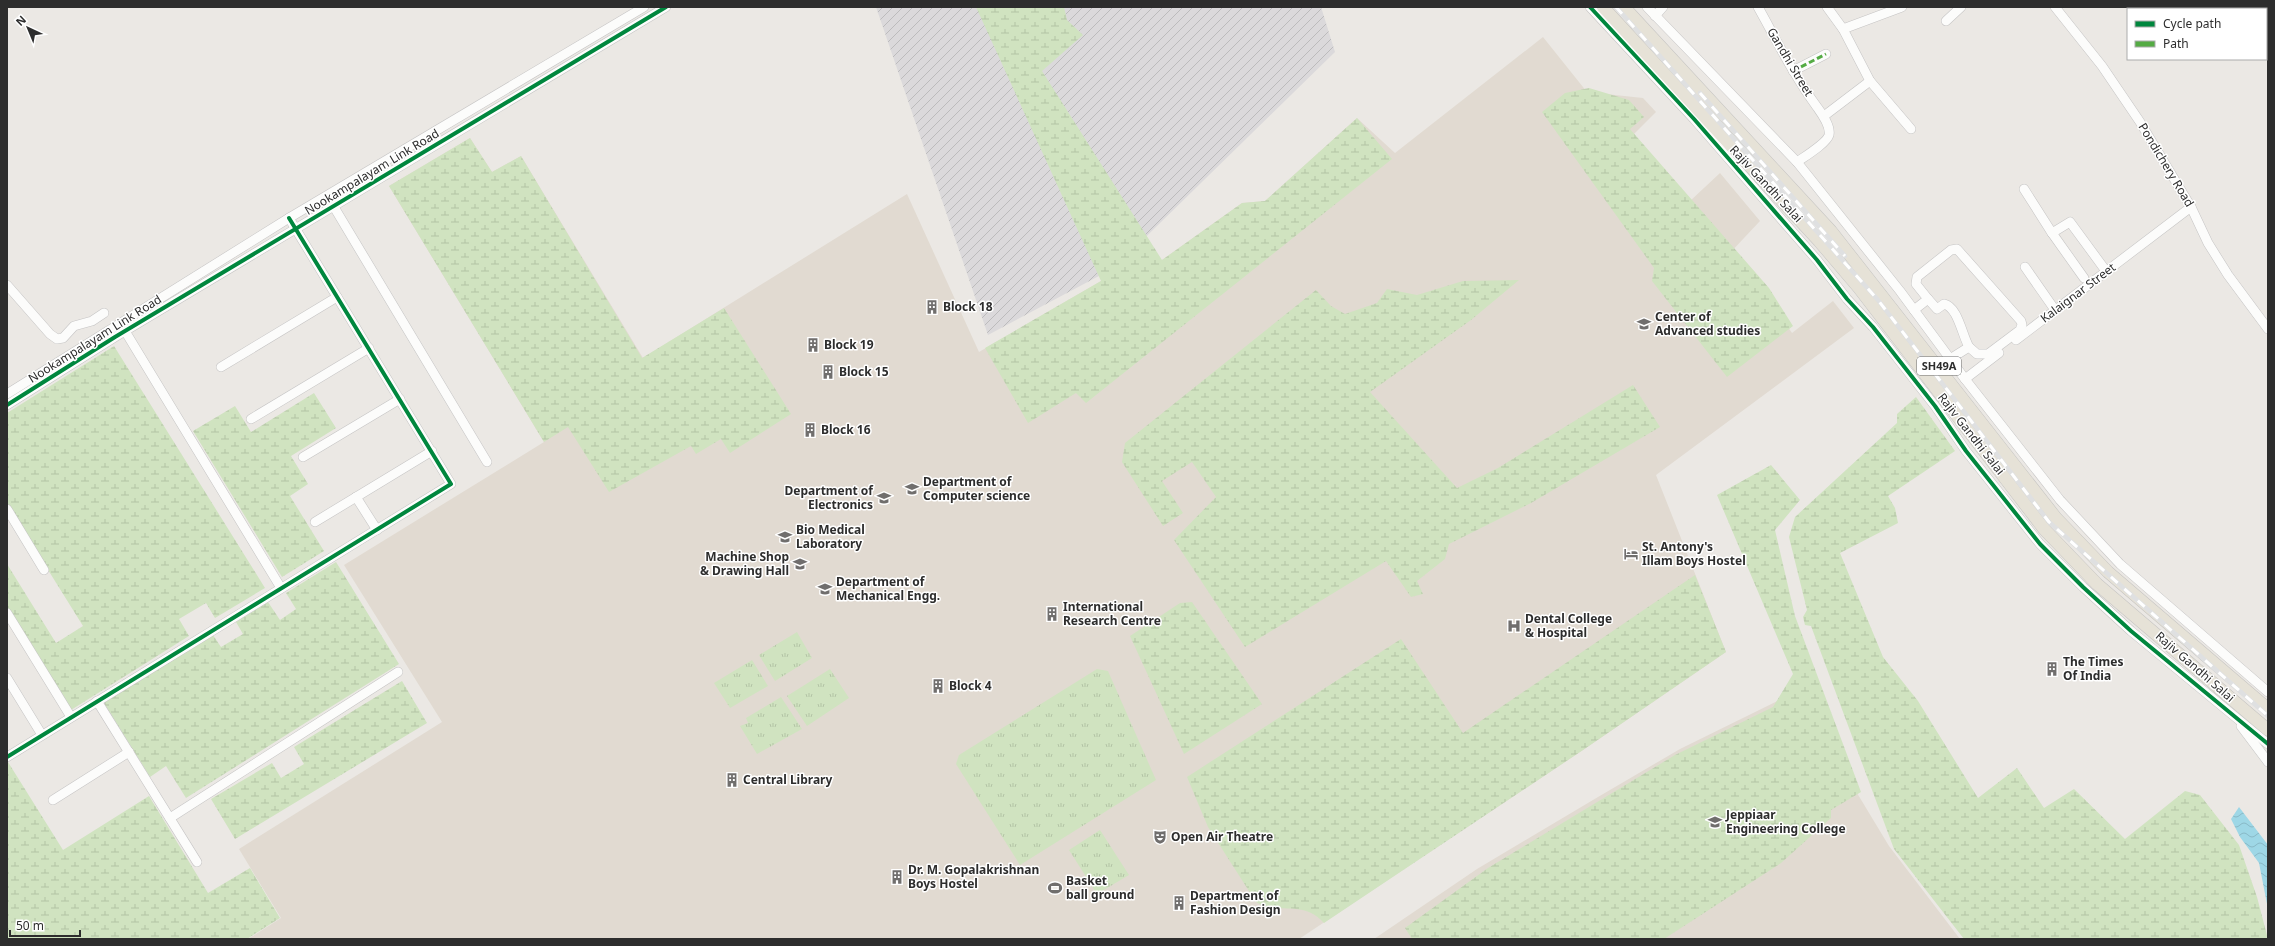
<svg xmlns="http://www.w3.org/2000/svg" width="2275" height="946" viewBox="0 0 2275 946" font-family="'Noto Sans',sans-serif">
	<style>
		.industrial { fill: url(#industrial-furrows) }
		.education { fill: #e1dad1 }
		.wetland { fill: url(#wetland-marsh) }
		.park { fill: url(#park-tufts) }
		.water { fill: url(#water-waves) }
		.lines { fill: none; stroke-linecap: round; stroke-linejoin: round }
		.minor-casing { stroke: #c5c4c4; stroke-width: 10 }
		.major-casing { stroke: #c6c5c3; stroke-width: 13 }
		.minor { stroke: #fcfcfb; stroke-width: 9 }
		.major { stroke: #e6e2d7; stroke-width: 12 }
		.rail-casing { stroke: #dfe0e1; stroke-width: 4.5 }
		.rail { stroke: #fff; stroke-width: 3; stroke-dasharray: 9; stroke-linecap: butt }
		.quiet { stroke: #54ab44; stroke-width: 3; stroke-dasharray: 6 3; stroke-linecap: butt }
		.cycleway-casing { stroke: #fff; stroke-width: 6 }
		.cycleway { stroke: #00873e; stroke-width: 4 }
		.labels { text-anchor: middle; stroke-width: 3; stroke-linejoin: round; paint-order: stroke }
		.shield { fill: #fff; stroke: #6c6c6c; stroke-width: 1 }
		.shield-label { font-size: 11px; font-weight: bold; fill: #2d2d2d }
		.street-label { font-size: 12px; fill: #2d2d2d; stroke: #fff }
		.poi-label { font-size: 12px; font-weight: bold; fill: #2d2d2d; stroke: #fff; text-anchor: start }
	</style>
	<defs>
		<pattern id="industrial-furrows" width="10" height="10" patternUnits="userSpaceOnUse"><rect width="10" height="10" fill="#dbd9db"/><path d="M-1 1l2-2M0 10L10 0M9 11l2-2" fill="none" stroke="#bcbbbc"/></pattern>
		<pattern id="wetland-marsh" width="20" height="14" patternUnits="userSpaceOnUse"><rect width="20" height="14" fill="#d0e3c0"/><path d="M1 5h8M5 5V1M11 12h8M15 12V8" fill="none" stroke="#b3c3a5"/></pattern>
		<pattern id="park-tufts" width="24" height="20" patternUnits="userSpaceOnUse"><rect width="24" height="20" fill="#d0e3c0"/><path d="M3 7l-1-3M5 7V3M7 7l1-3M15 17l-1-3M17 17v-4M19 17l1-3" fill="none" stroke="#b3c3a5"/></pattern>
		<pattern id="water-waves" width="16" height="10" patternUnits="userSpaceOnUse"><rect width="16" height="10" fill="#9ed7e6"/><path d="M0 5q4-4 8 0t8 0" fill="none" stroke="#88b9c6"/></pattern>
	</defs>
	<rect width="100%" height="100%" fill="#ebe8e4"/>
	<path class="industrial" d="M876,7h445l14,45 -221,216 -126,67z"/>
	<g class="education">
		<path d="M1543,37l44,55 56,6 13,14 -26,26 59,64 31,-29 40,48 -31,33 38,42 25,37 41,-32 21,27 -198,147 70,177 -143,98 -284,189h-1051l33,-21 -42,-69 203,-127 -98,-157 200,-123 -155,-256 81,-48 22,34 29,-16 122,202 264,-164 72,158 122,-71 61,-21 80,-57 23,-2 92,-83 38,35z"/>
		<path d="M1796,692l93,154 71,93h-586l103,-70 121,-72 82,-48z"/>
	</g>
	<g class="wetland">
		<path d="M976,7h88l3,13 16,15 -41,36 120,189 80,-57 23,-2 92,-83 35,41 -306,244 -10,-10 -48,30 -43,-75 116,-67z"/>
		<path d="M1589,88l40,12 15,17 -14,12 139,159 24,38 -66,51 -75,-96 2,-13 -112,-156 23,-19z"/>
		<path d="M470,138l22,34 29,-16 121,202 82,-50 67,106 -61,39 -9,-14 -25,15 -5,-8 -82,46 -41,-65 -24,15 -155,-256z"/>
		<path d="M1519,280l-48,40 -101,72 87,96 41,-20 135,-83 27,42 -129,76 -82,41 -4,15 -28,22 6,13 -12,3 -25,-36 -141,86 -71,-107 42,-43 -24,-35 -30,19 21,32 -20,13 -41,-64 3,-19 191,-153 15,16 14,8 32,-11 10,-14 30,6 46,-14z"/>
		<path d="M114,346l151,242 -50,30 -9,-15 -27,16 10,17 -118,74 -64,-103v-43l49,79 27,-17 -76,-122v-91z"/>
		<path d="M314,393l22,35 -45,28 17,28 -18,12 34,55 -42,26 -89,-146 42,-25 16,26z"/>
		<path d="M1916,397l39,54 -67,45 7,12 3,15 -58,30 43,104 35,44 60,97 39,-30 27,40 30,-19 51,50 60,-48 15,4 39,50 18,52 11,42h-304l-70,-90 -83,-223 -6,-1 -2,-8 4,-7 -18,-73 6,-20 102,-94v-9z"/>
		<path d="M1771,465l29,35 -25,30 20,86 66,176 -30,18v8l-50,45 -117,76h-252l-7,-11 83,-60 187,-113 98,-48 20,-33 -76,-179z"/>
		<path d="M336,562l63,102 -213,134 -20,-32 -16,11 -46,-74 109,-68 8,12 22,-13 -7,-12 32,-20 12,18 16,-11 -10,-16z"/>
		<path d="M1695,575l31,77 -143,98 -259,173c-21,-24 -46,-7 -68,-21l-48,-75 -21,-50 214,-138 62,94z"/>
		<path d="M1192,602l70,102 -78,50 -54,-118 50,-33z"/>
		<path d="M402,681l25,42 -192,116 -24,-40 61,-36 9,15 23,-14 -10,-17z"/>
		<path d="M8,762l55,88 86,-54 59,97 42,-25 30,50 -33,21h-240z"/>
	</g>
	<g class="park">
		<path d="M797,632l15,26 -37,23 -16,-26z"/>
		<path d="M752,660l16,26 -38,22 -16,-25z"/>
		<path d="M830,669l19,29 -42,28 -20,-30z"/>
		<path d="M1097,669l11,2 48,109 -136,85 -64,-101 3,-9z"/>
		<path d="M781,697l21,32 -45,25 -17,-28 8,-3 -2,-5z"/>
		<path d="M1100,830l29,45 -32,19 -28,-44z"/>
	</g>
	<path class="water" d="M2239,807l29,38v64l-9,-46 -19,-26 -9,-18z"/>
	<g class="lines">
		<defs>
			<g id="minor">
				<path d="M1590,7l104,112 123,141 30,39 26,28 62,79 31,45 74,93 43,43 48,44 137,113"/>
				<path d="M1647,7l150,155 103,129 65,88 95,121 60,64 148,128"/>
				<path d="M1758,7c19,34 36,69 59,100 5,7 14,19 12,28 -2,8 -25,22 -32,27"/>
				<path d="M1827,7l16,22 27,52 41,48"/>
				<path d="M2055,7l47,59 38,56 51,85 17,36 20,32 40,54"/>
				<path d="M1655,16l8,-9"/>
				<path d="M1946,21l15,-14"/>
				<path d="M1843,29l59,-22"/>
				<path d="M1793,71l33,-17"/>
				<path d="M1824,116l46,-35"/>
				<path d="M2024,189l28,44 18,-11 36,49"/>
				<path d="M334,207l153,255"/>
				<path d="M2052,233l32,45"/>
				<path d="M2025,267l30,43"/>
				<path d="M7,285l43,49 7,5 6,-1 11,-12 18,-5 12,-8"/>
				<path d="M1928,299l9,10 7,-5c14,3 18,31 25,43"/>
				<path d="M1914,310l14,-11 -12,-15 1,-7 34,-27 6,-1 64,72 1,4 -2,5 -32,24h-11l-8,-7 -19,12"/>
				<path d="M125,331l156,257"/>
				<path d="M2016,340l175,-133"/>
				<path d="M221,367l116,-70"/>
				<path d="M1965,379l34,-26"/>
				<path d="M7,394l282,-176 355,-211"/>
				<path d="M7,405l108,-68 551,-330"/>
				<path d="M251,419l118,-71"/>
				<path d="M303,457l97,-58"/>
				<path d="M356,497l21,33"/>
				<path d="M7,509l37,61"/>
				<path d="M315,522l117,-71"/>
				<path d="M7,613l64,104"/>
				<path d="M7,678l35,57"/>
				<path d="M97,701l100,161"/>
				<path d="M2241,726l27,36"/>
				<path d="M7,757l444,-273 -162,-266"/>
				<path d="M53,800l76,-48"/>
				<path d="M170,818l228,-146"/>
			</g>
			<g id="major">
				<path d="M1603,7l216,234 40,47 185,241 53,55 171,146"/>
				<path d="M1624,7l207,224 225,287 52,54 160,137"/>
			</g>
		</defs>
		<use href="#minor" class="minor-casing"/>
		<use href="#major" class="major-casing"/>
		<use href="#minor" class="minor"/>
		<use href="#major" class="major"/>
		<defs>
			<g id="rail">
				<path d="M1616,7l262,293 171,222 219,194"/>
				<path d="M1700,93l145,163"/>
			</g>
		</defs>
		<use href="#rail" class="rail-casing"/>
		<use href="#rail" class="rail"/>
		<path class="quiet" d="M1793,71l33,-17"/>
		<defs>
			<g id="cycleway">
				<path d="M1590,7l104,112 123,141 30,39 26,28 62,79 31,45 74,93 43,43 48,44 137,113"/>
				<path d="M7,405l108,-68 551,-330"/>
				<path d="M7,757l444,-273 -162,-266"/>
			</g>
		</defs>
		<use href="#cycleway" class="cycleway-casing"/>
		<use href="#cycleway" class="cycleway"/>
	</g>
	<defs>
		<symbol id="building-bare" viewBox="-9 -9 18 18"><path d="M-4-6H4V6H1V3H-1V6H-4ZM-2.5-4.3h1.7v1.8h-1.7ZM.8-4.3h1.7v1.8H.8ZM-2.5-1h1.7V.8h-1.7ZM.8-1h1.7V.8H.8Z" fill="#706e6d" stroke="#fff" stroke-width="2.5" paint-order="stroke"/></symbol>
		<symbol id="university-bare" viewBox="-9 -9 18 18"><path d="M0-5L7-2L0 1L-7-2ZM-4 1L0 2.5L4 1V4Q0 6-4 4Z" fill="#706e6d" stroke="#fff" stroke-width="2.5" paint-order="stroke"/></symbol>
		<symbol id="school-bare" viewBox="-9 -9 18 18"><path d="M0-5L7-2L0 1L-7-2ZM-4 1L0 2.5L4 1V4Q0 6-4 4Z" fill="#706e6d" stroke="#fff" stroke-width="2.5" paint-order="stroke"/></symbol>
		<symbol id="hotel-bare" viewBox="-9 -9 18 18"><path d="M-6-4.5h1.5V1H6V5H4.5V3h-9V5H-6ZM-4 0a1.8 1.8 0 1 1 3.6 0ZM.5 0V-2.5h3Q6-2.5 6 0Z" fill="#706e6d" stroke="#fff" stroke-width="2.5" paint-order="stroke"/></symbol>
		<symbol id="hospital-bare" viewBox="-9 -9 18 18"><path d="M-5-5h3v3.5h4V-5h3V5h-3V1.5h-4V5h-3Z" fill="#706e6d" stroke="#fff" stroke-width="2.5" paint-order="stroke"/></symbol>
		<symbol id="theatre-bare" viewBox="-9 -9 18 18"><path d="M-5-5.5Q0-4 5-5.5V0Q5 5 0 6Q-5 5-5 0ZM-3.3-2.5H-1v1.5H-3.3ZM1-2.5H3.3v1.5H1ZM-2.8 1Q0 5.5 2.8 1Z" fill="#706e6d" stroke="#fff" stroke-width="2.5" paint-order="stroke"/></symbol>
		<symbol id="stadium-bare" viewBox="-9 -9 18 18"><path d="M0-5a6.5 5 0 1 0 0 10a6.5 5 0 1 0 0-10ZM-3.5-1.8h7v3.6h-7Z" fill="#706e6d" stroke="#fff" stroke-width="2.5" paint-order="stroke"/></symbol>
	</defs>
	<g fill-rule="evenodd">
		<use href="#building-bare" x="922" y="297" width="20" height="20"/>
		<use href="#university-bare" x="1634" y="314" width="20" height="20"/>
		<use href="#building-bare" x="803" y="335" width="20" height="20"/>
		<use href="#building-bare" x="818" y="362" width="20" height="20"/>
		<use href="#building-bare" x="800" y="420" width="20" height="20"/>
		<use href="#school-bare" x="902" y="479" width="20" height="20"/>
		<use href="#school-bare" x="874" y="488" width="20" height="20"/>
		<use href="#school-bare" x="775" y="527" width="20" height="20"/>
		<use href="#hotel-bare" x="1621" y="544" width="20" height="20"/>
		<use href="#school-bare" x="790" y="554" width="20" height="20"/>
		<use href="#school-bare" x="815" y="579" width="20" height="20"/>
		<use href="#building-bare" x="1042" y="604" width="20" height="20"/>
		<use href="#hospital-bare" x="1504" y="616" width="20" height="20"/>
		<use href="#building-bare" x="2042" y="659" width="20" height="20"/>
		<use href="#building-bare" x="928" y="676" width="20" height="20"/>
		<use href="#building-bare" x="722" y="770" width="20" height="20"/>
		<use href="#university-bare" x="1705" y="812" width="20" height="20"/>
		<use href="#theatre-bare" x="1150" y="827" width="20" height="20"/>
		<use href="#building-bare" x="887" y="867" width="20" height="20"/>
		<use href="#stadium-bare" x="1045" y="878" width="20" height="20"/>
		<use href="#building-bare" x="1169" y="893" width="20" height="20"/>
	</g>
	<g class="labels">
		<rect class="shield" x="1917" y="357" width="44" height="18" rx="3"/>
		<g class="shield-label">
			<text x="1939" y="370">SH49A</text>
		</g>
		<g class="street-label">
			<text transform="translate(1790 62) rotate(59)" y="4">Gandhi Street</text>
			<text transform="translate(2166 165) rotate(59)" y="4">Pondichery Road</text>
			<text transform="translate(372 172) rotate(-31)" y="4">Nookampalayam Link Road</text>
			<text transform="translate(1766 184) rotate(47)" y="4">Rajiv Gandhi Salai</text>
			<text transform="translate(2078 293) rotate(-37)" y="4">Kalaignar Street</text>
			<text transform="translate(95 339) rotate(-32)" y="4">Nookampalayam Link Road</text>
			<text transform="translate(1971 434) rotate(52)" y="4">Rajiv Gandhi Salai</text>
			<text transform="translate(2195 667) rotate(41)" y="4">Rajiv Gandhi Salai</text>
		</g>
		<g class="poi-label">
			<text x="943" y="311">Block 18</text>
			<text x="1655" y="321">Center of<tspan x="1655" dy="14">Advanced studies</tspan></text>
			<text x="824" y="349">Block 19</text>
			<text x="839" y="376">Block 15</text>
			<text x="821" y="434">Block 16</text>
			<text x="923" y="486">Department of<tspan x="923" dy="14">Computer science</tspan></text>
			<text x="873" y="495" text-anchor="end">Department of<tspan x="873" dy="14">Electronics</tspan></text>
			<text x="796" y="534">Bio Medical<tspan x="796" dy="14">Laboratory</tspan></text>
			<text x="1642" y="551">St. Antony's<tspan x="1642" dy="14">Illam Boys Hostel</tspan></text>
			<text x="789" y="561" text-anchor="end">Machine Shop<tspan x="789" dy="14">&amp; Drawing Hall</tspan></text>
			<text x="836" y="586">Department of<tspan x="836" dy="14">Mechanical Engg.</tspan></text>
			<text x="1063" y="611">International<tspan x="1063" dy="14">Research Centre</tspan></text>
			<text x="1525" y="623">Dental College<tspan x="1525" dy="14">&amp; Hospital</tspan></text>
			<text x="2063" y="666">The Times<tspan x="2063" dy="14">Of India</tspan></text>
			<text x="949" y="690">Block 4</text>
			<text x="743" y="784">Central Library</text>
			<text x="1726" y="819">Jeppiaar<tspan x="1726" dy="14">Engineering College</tspan></text>
			<text x="1171" y="841">Open Air Theatre</text>
			<text x="908" y="874">Dr. M. Gopalakrishnan<tspan x="908" dy="14">Boys Hostel</tspan></text>
			<text x="1066" y="885">Basket<tspan x="1066" dy="14">ball ground</tspan></text>
			<text x="1190" y="900">Department of<tspan x="1190" dy="14">Fashion Design</tspan></text>
		</g>
	</g>
	<rect width="2275" height="946" fill="none" stroke="#2d2d2d" stroke-width="16"/>
	<rect x="2127" y="8" width="140" height="52" fill="#ffffff" stroke="#ababab"/>
	<rect x="2135" y="21" width="20" height="6" fill="#00873e" stroke="#ababab"/>
	<text x="2163" y="28" font-size="12" fill="#2d2d2d">Cycle path</text>
	<rect x="2135" y="41" width="20" height="6" fill="#54ab44" stroke="#ababab"/>
	<text x="2163" y="48" font-size="12" fill="#2d2d2d">Path</text>
	<g transform="translate(28 28) rotate(316)" stroke="#ffffff" stroke-width="3" paint-order="stroke">
	<path d="M0-3L7 15L0 10L-7 15Z" fill="#2d2d2d"/>
	<text y="-6" font-size="11" font-weight="bold" text-anchor="middle" fill="#2d2d2d">N</text>
	</g>
	<path d="M10 930v6h70v-6" fill="none" stroke="#2d2d2d" stroke-width="2"/>
	<text x="16" y="930" font-size="12" fill="#2d2d2d" stroke="#ffffff" stroke-width="3" paint-order="stroke">50 m</text>
</svg>
